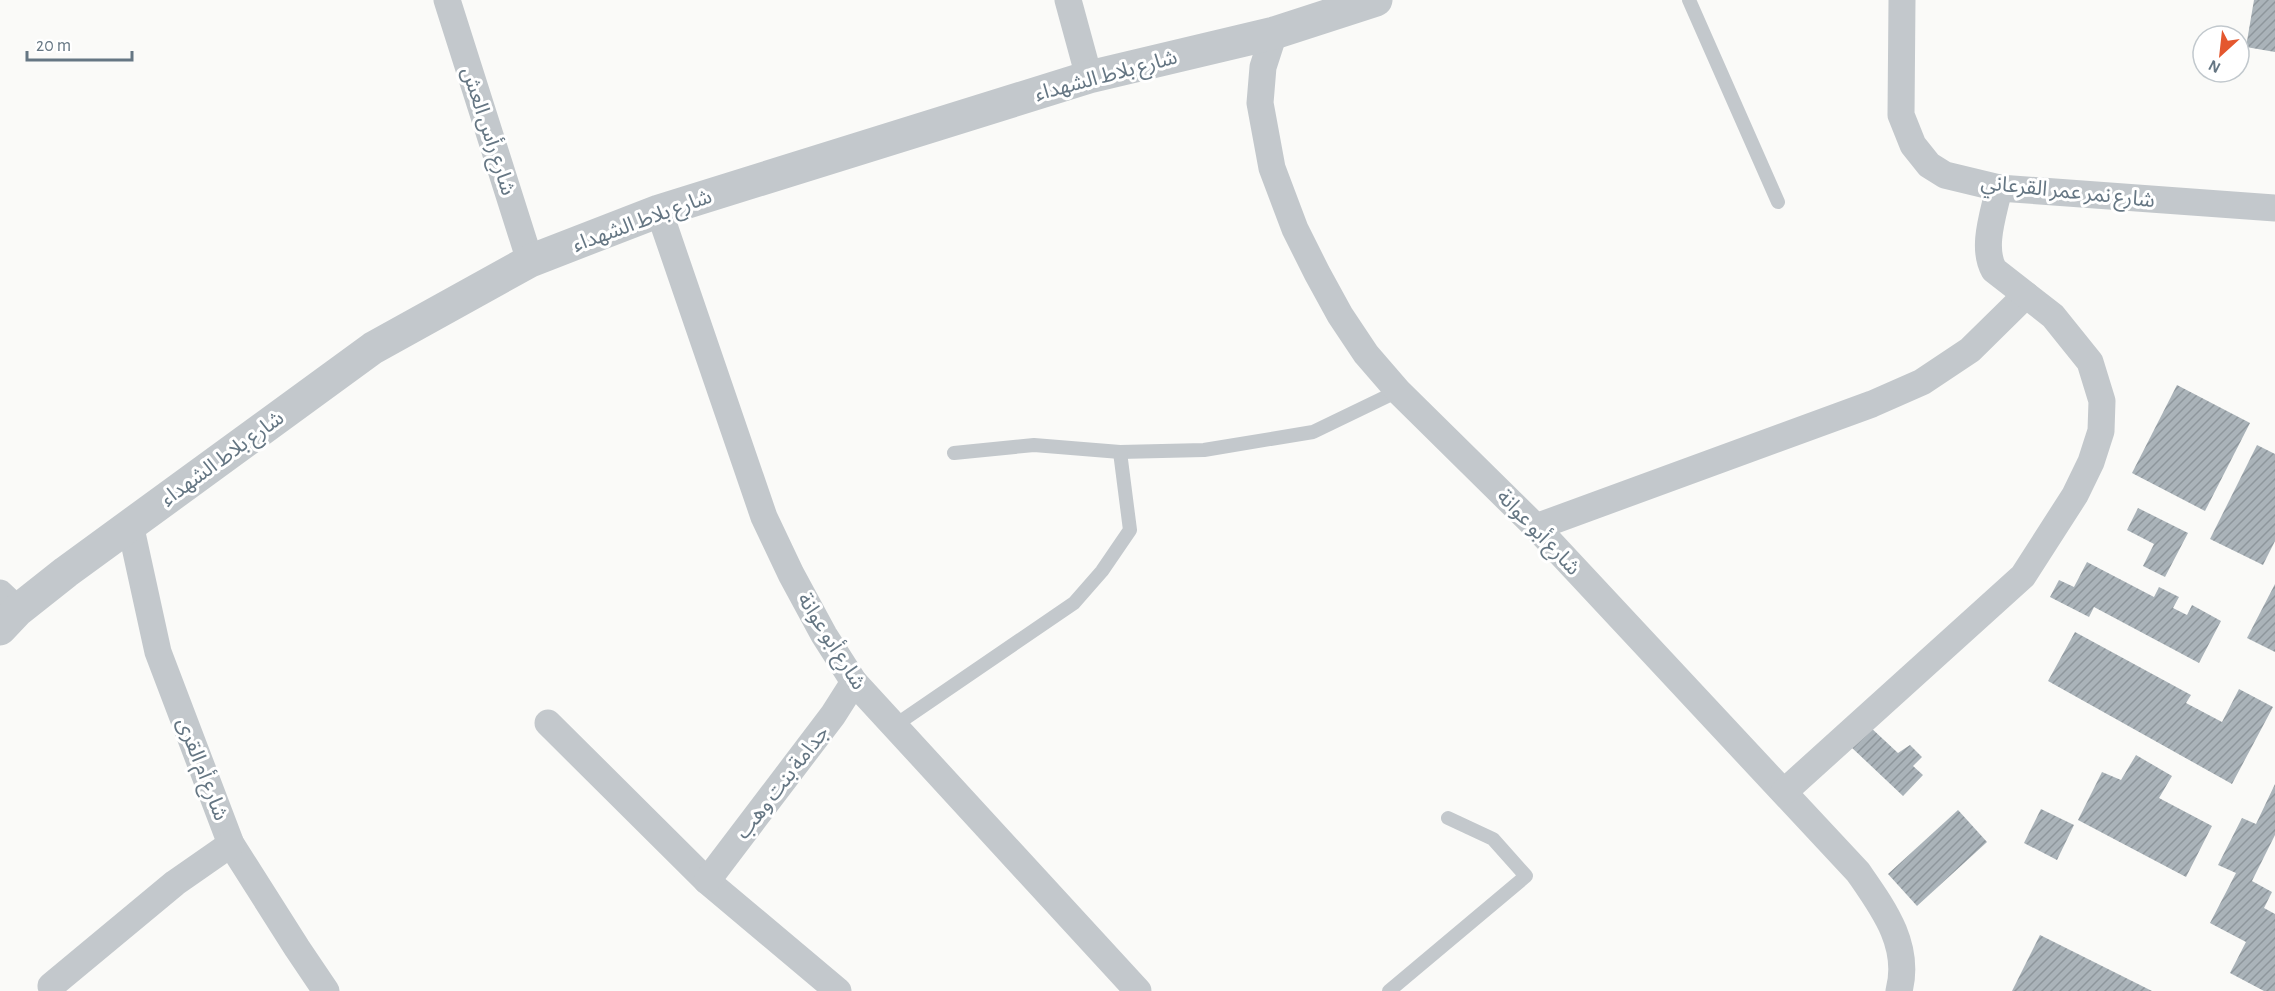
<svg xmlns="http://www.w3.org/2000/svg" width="2275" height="991" viewBox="0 0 2275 991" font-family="'Alegreya Sans','Noto Sans Arabic',sans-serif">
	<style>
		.building { fill: url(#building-hatch) }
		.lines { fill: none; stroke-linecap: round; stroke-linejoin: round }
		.service { stroke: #c3c8cc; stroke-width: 14 }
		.minor { stroke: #c3c8cc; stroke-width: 27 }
		.tertiary { stroke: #c3c8cc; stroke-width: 33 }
		.labels { text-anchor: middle; stroke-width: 6; stroke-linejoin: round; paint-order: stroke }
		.street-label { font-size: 21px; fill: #657683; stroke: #fff }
	</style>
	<defs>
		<pattern id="building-hatch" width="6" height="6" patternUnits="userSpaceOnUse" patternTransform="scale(1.5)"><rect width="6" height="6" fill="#aab3b9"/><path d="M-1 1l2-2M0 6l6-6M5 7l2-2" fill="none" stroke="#8e969c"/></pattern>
	</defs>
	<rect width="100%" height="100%" fill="#fafaf8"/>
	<g class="building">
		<path d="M2254,0h21v52l-29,-5z"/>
		<path d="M2177,385l73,38 -45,88 -73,-38z"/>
		<path d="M2257,445l18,9v87l-12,24 -53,-26z"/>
		<path d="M2138,508l50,25 -23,44 -22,-11 11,-22 -27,-14z"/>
		<path d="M2087,562l67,35 5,-10 20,10 -6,11 14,7 5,-10 29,16 -22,42 -105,-56 -5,10 -39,-20 9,-17 15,7z"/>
		<path d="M2275,584v68l-28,-14z"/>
		<path d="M2075,632l116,63 -5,8 36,19 17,-33 34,18 -41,77 -184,-103z"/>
		<path d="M1869,726l29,27 12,-8 12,12 -9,9 10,9 -20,21 -53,-50z"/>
		<path d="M2136,755l36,21 -13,22 53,28 -26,51 -108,-57 24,-48 19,8z"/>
		<path d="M2275,784v51l-23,46 20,11 -8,16 11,6v77h-11l-34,-18 16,-31 -36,-19 26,-50 -18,-8 24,-47 14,6z"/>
		<path d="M2041,809l33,16 -17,35 -33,-17z"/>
		<path d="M1958,810l29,32 -70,64 -29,-32z"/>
		<path d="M2040,935l112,56h-140z"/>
	</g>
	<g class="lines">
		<g class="service">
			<path d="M1689,0l89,202"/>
			<path d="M954,453l80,-8 86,7 84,-2 109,-18 85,-41"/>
			<path d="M894,726l180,-123 28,-32 28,-41 -10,-78"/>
			<path d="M1389,991l137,-115 -33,-37 -45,-21"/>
		</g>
		<g class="minor">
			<path d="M447,0l83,261"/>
			<path d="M1068,0l21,77"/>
			<path d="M1902,0l-1,115 12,30 16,20 16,10 54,13 276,20"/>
			<path d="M1274,33l-11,34 -3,36 12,65 23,61 22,44 23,42 26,39 32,37 138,136 322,345c25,36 53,73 41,119"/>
			<path d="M659,211l105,306 27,57 33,61 30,47 284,309"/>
			<path d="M130,524l28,128 73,192 66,104 29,43"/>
			<path d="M1536,527l336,-123 50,-22 48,-32 56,-55"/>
			<path d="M0,593l18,17"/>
			<path d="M548,723l159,158 131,110"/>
			<path d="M1784,792l239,-216 52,-81 16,-33 10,-31 1,-30 -12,-39 -37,-46 -59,-46c-13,-23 0,-57 5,-82"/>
			<path d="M707,881l126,-166 21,-33"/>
			<path d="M51,986l124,-103 56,-39"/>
		</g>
		<path class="tertiary" d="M0,629l18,-19 48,-38 307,-224 157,-87 129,-50 430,-134 185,-44 102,-33"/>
	</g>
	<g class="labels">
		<g class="street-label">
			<text transform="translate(1106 75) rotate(-15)" y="7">شارع بلاط الشهداء</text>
			<text transform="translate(489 131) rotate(72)" y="7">شارع رأس العش</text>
			<text transform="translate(2068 191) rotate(6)" y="7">شارع نمر عمر القرعاني</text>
			<text transform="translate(642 220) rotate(-20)" y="7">شارع بلاط الشهداء</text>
			<text transform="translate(222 458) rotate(-36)" y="7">شارع بلاط الشهداء</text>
			<text transform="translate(1539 532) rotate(46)" y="7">شارع أبو عوانة</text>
			<text transform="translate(832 641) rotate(58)" y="7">شارع أبو عوانة</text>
			<text transform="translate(203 769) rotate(69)" y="7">شارع أم القرى</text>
			<text transform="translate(782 782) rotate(-52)" y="7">جدامة بنت وهب</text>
		</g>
	</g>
	<g transform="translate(2221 54) rotate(207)"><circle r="28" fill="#ffffff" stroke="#c1c8cd" stroke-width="1.5"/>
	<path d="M0-4.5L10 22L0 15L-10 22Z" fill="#e4572e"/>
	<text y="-9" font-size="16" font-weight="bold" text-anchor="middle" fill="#657683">N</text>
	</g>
	<path d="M27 51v9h105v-9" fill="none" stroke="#657683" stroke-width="3"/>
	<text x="36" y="51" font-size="18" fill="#657683" stroke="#ffffff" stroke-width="4.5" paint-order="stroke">20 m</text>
</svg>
